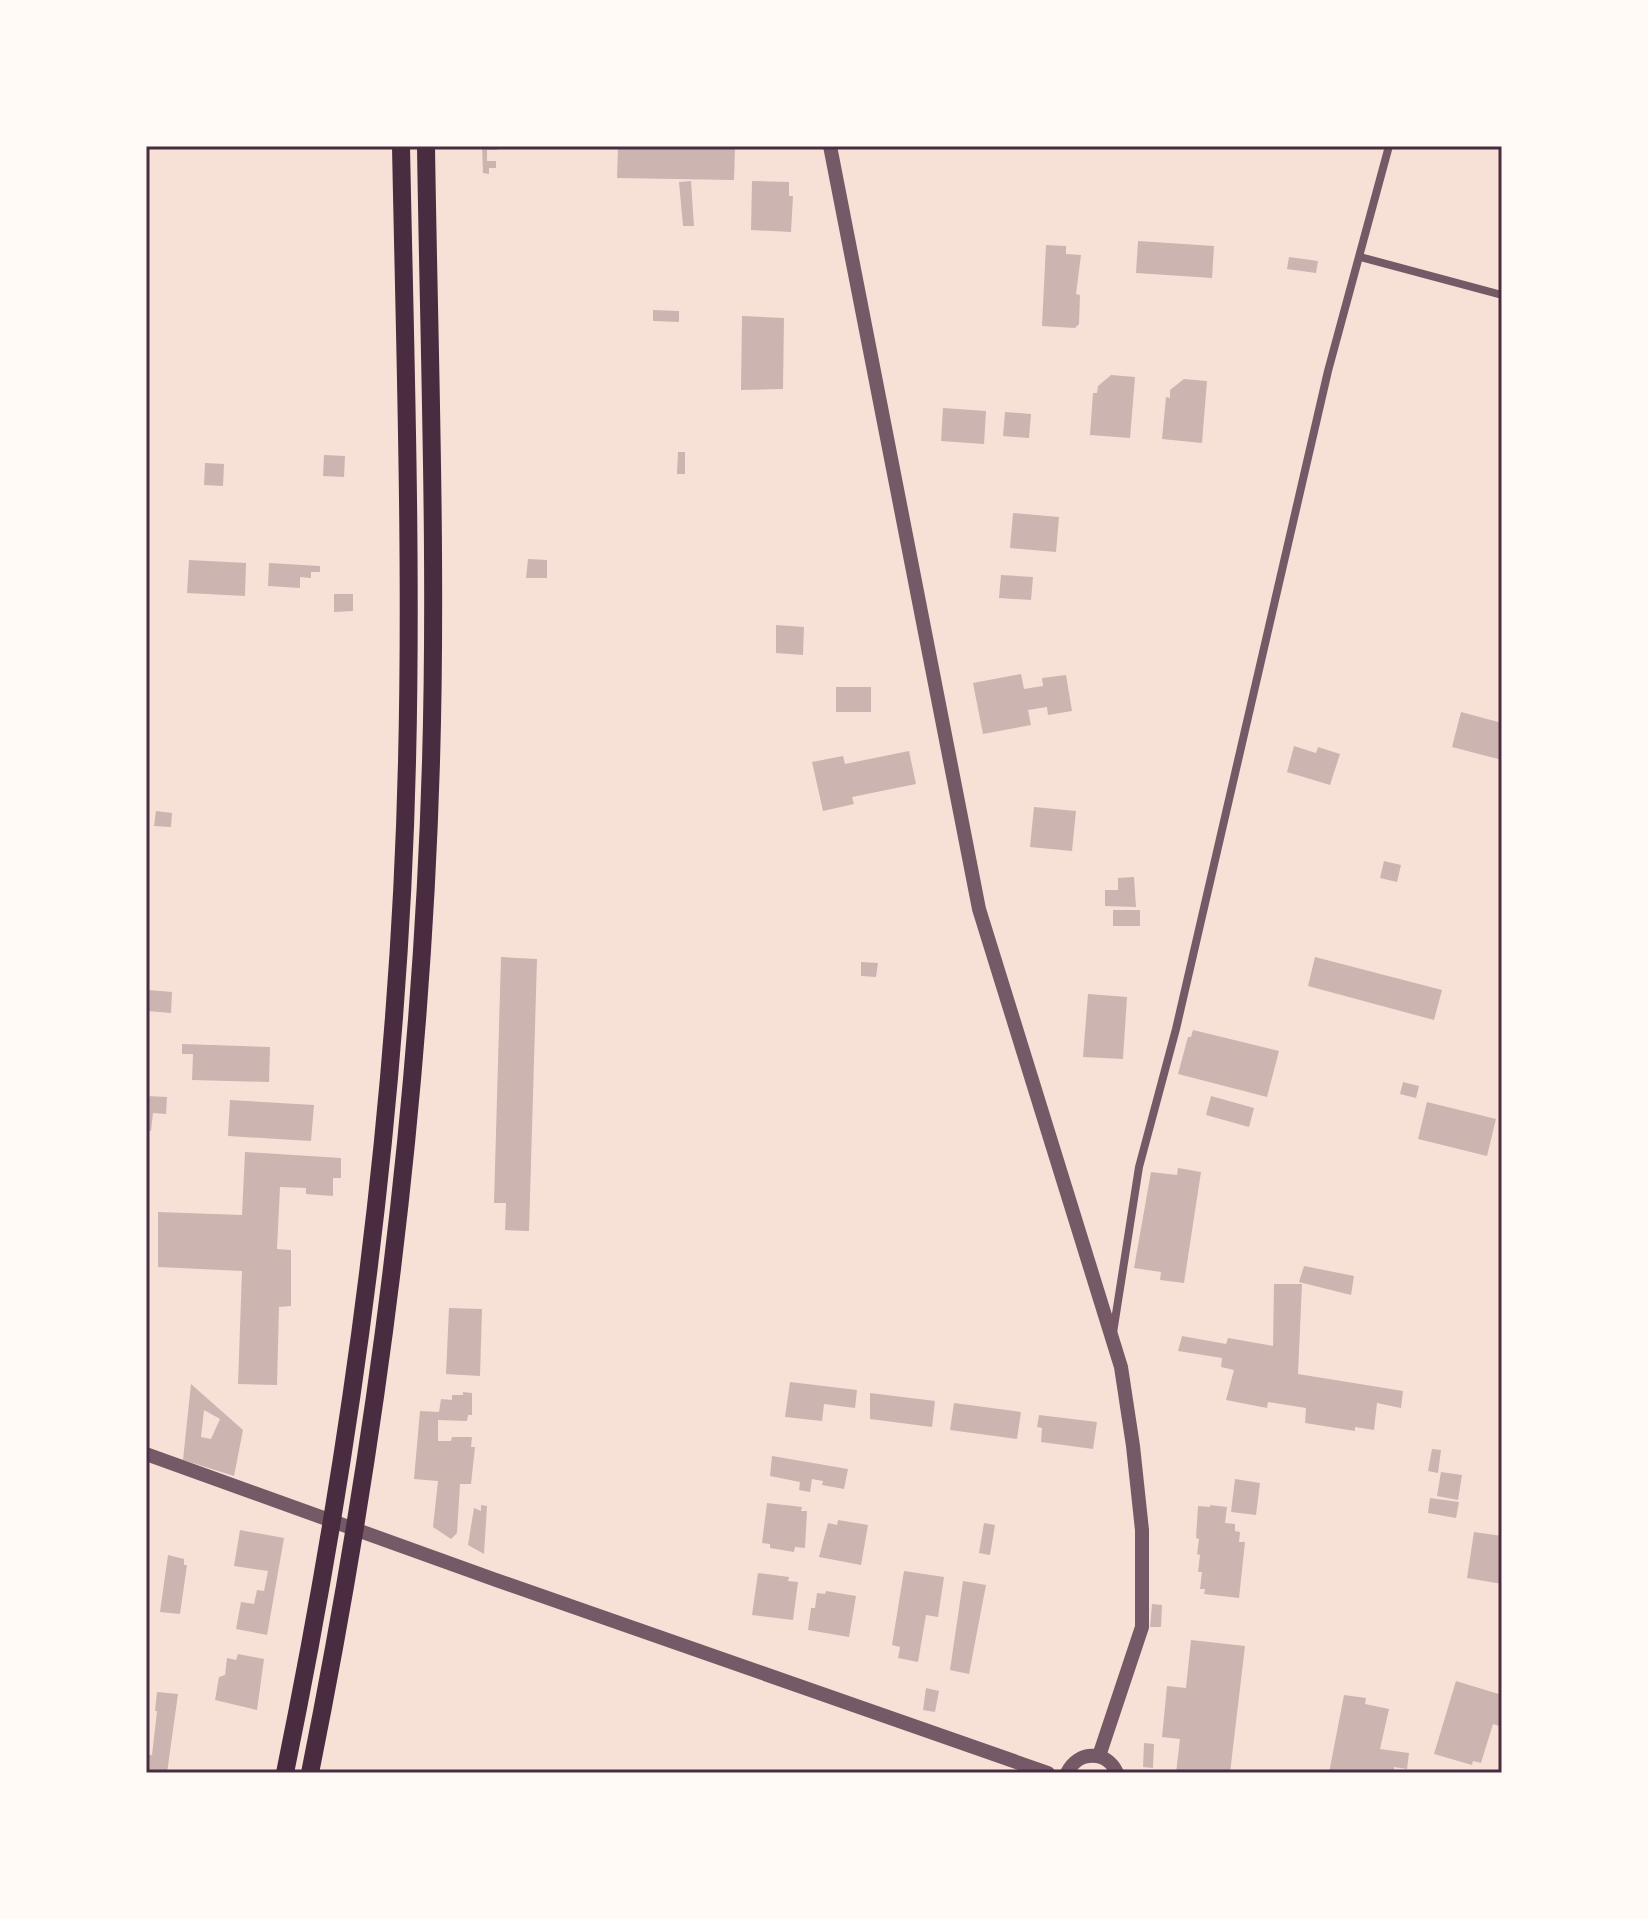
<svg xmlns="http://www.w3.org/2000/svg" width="1648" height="1919" viewBox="0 0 1648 1919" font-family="'Space Grotesk',sans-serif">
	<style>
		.building { fill: #ccb4b1; fill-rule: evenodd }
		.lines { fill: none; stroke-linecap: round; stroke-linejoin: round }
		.minor { stroke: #755966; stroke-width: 8 }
		.tertiary { stroke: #755966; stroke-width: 14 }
		.trunk { stroke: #4a2c40; stroke-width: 18 }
		.neatline { fill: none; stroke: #4a2c40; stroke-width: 3 }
	</style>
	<rect width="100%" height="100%" fill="#f7e1d7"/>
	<g class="building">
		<path d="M482,146h15v4h-10v11h9v7h-7v6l-6,-1z"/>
		<path d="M618,146h117l-1,34 -117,-2z"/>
		<path d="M691,181l3,45h-11l-4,-44z"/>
		<path d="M752,181l37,1v14h4l-2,36 -40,-2z"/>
		<path d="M1138,241l76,5 -2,32 -76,-5z"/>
		<path d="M1046,245l20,1v8l15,1 -5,39 4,1 -1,29 -4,4 -33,-2z"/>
		<path d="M1289,257l29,4 -2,12 -29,-4z"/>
		<path d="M653,310l26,1v11l-26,-1z"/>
		<path d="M742,316l42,2 -1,71 -42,1z"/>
		<path d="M1111,375l24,2 -5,61 -40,-3 3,-42h4l1,-7z"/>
		<path d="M1184,379l23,2 -5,62 -40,-4 4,-42 4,1v-8z"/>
		<path d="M943,408l43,3 -2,33 -43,-3z"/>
		<path d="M1005,412l26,2 -2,24 -26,-2z"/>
		<path d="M678,452h7v22h-8z"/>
		<path d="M324,455l21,1 -1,21 -21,-1z"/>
		<path d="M205,463l19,1 -1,22 -19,-1z"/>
		<path d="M1013,513l46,4 -3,35 -46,-4z"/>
		<path d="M528,559l19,1v18h-21z"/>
		<path d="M189,560l57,3 -1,33 -58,-3z"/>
		<path d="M269,563l51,3v6h-9v6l-11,-1v11l-32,-2z"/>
		<path d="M1001,575l32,2 -2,23 -32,-2z"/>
		<path d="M334,594h19v17l-19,1z"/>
		<path d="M776,625l28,2 -1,28 -27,-2z"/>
		<path d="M1021,674l3,15 19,-3 -1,-8 24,-3 6,36 -24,4 -1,-8 -19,3 3,15 -48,9 -10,-51z"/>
		<rect x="836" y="687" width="35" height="25"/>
		<path d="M1461,712l41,11v37l-50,-13z"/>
		<path d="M1294,746l22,7 2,-6 22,7 -10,31 -43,-13z"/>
		<path d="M909,751l7,33 -64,13 2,7 -31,7 -11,-49 31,-6 2,8z"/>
		<path d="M1034,807l42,4 -4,40 -42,-4z"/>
		<path d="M156,811l16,2 -1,14 -17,-1z"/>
		<path d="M1384,861l17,4 -4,17 -17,-4z"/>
		<path d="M1134,877l2,30 -31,-1v-16h13v-12z"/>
		<rect x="1113" y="910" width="27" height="16"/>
		<path d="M501,957l36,2 -8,272 -24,-1 1,-27h-12z"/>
		<path d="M1315,957l127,33 -8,30 -126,-34z"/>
		<path d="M861,962l17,1 -2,14 -15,-1z"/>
		<path d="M149,990l23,2 -1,21 -23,-2z"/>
		<path d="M1088,994l39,3 -4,62 -40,-2z"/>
		<path d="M1193,1030l86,21 -12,46 -89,-23 10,-37h3z"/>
		<path d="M182,1044l88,3 -1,35 -77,-2 1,-26h-11z"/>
		<path d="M1403,1082l16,4 -3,12 -16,-4z"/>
		<path d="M146,1096l21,1 -1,17 -13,-1 -2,18h-5z"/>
		<path d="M1211,1096l43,12 -5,19 -43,-12z"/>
		<path d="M230,1100l84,5 -3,36 -83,-5z"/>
		<path d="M1427,1102l69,17 -9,37 -69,-17z"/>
		<path d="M245,1152l96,6v20h-8v18l-27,-2v-6l-26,-1 -3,62 14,1v56l-12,1 -2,78 -39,-1 4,-113 -84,-4v-55l84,3z"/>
		<path d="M1178,1168l23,4 -17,111 -24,-3 1,-8 -27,-4 17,-96 26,3z"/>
		<path d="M1304,1266l50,10 -3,19 -52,-13z"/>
		<path d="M1274,1284h28l-4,90 105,17 -2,17 -24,-5 -3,27 -19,-3v4l-50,-8 1,-15 -38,-6 -1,6 -41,-8 8,-30 -13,-3 1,-9 -44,-7 4,-15 44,8 2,-6 45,8z"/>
		<path d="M449,1308l33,1 -2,67 -34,-2z"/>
		<path d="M790,1382l67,8 -2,18 -31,-4 -2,17 -37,-4z"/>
		<path d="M191,1384l52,46 -9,46 -51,-16zM204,1410l16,9 -9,20 -10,-2z"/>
		<path d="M463,1392l9,1v22h-4l-1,6 -29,-1v21h13l1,-4h20l-1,10h4l-4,37h-11l-3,49 -6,6 -18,-12 5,-46 -24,-2 6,-68 19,1 2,-13 11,1v-5h11z"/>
		<path d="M870,1393l65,8 -3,26 -62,-8z"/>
		<path d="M954,1403l67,9 -4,27 -67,-9z"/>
		<path d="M1039,1415l58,7 -4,27 -52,-7 1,-14 -5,-1z"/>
		<path d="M1432,1449l9,1 -3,23 -10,-2z"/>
		<path d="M772,1456l76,13 -4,20 -22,-4 1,-4 -11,-2 -2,13 -11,-2 1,-8 -30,-6z"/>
		<path d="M1441,1472l21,3 -4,25 -21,-4z"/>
		<path d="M1235,1479l25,4 -4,32 -25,-3z"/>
		<path d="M1430,1498l29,4 -3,16 -28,-5z"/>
		<path d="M767,1503l35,4 -1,4h6l-2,37 -10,-1 -1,5 -24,-4v-4l-8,-1z"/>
		<path d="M481,1505l6,1 -3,48 -16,-9 6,-37 7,3z"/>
		<path d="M1210,1505l17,2 -2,16 10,1v7l5,1 -1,10h6l-6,56 -35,-4 1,-5h-5l2,-17h-4l2,-17 -3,-1 2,-15 -3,-1 2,-32 12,1z"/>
		<path d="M838,1520l30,5 -7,40 -42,-8 9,-34 9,2z"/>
		<path d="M984,1523l11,2 -5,30 -11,-2z"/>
		<path d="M240,1530l44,8 -17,97 -31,-6 5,-27 13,2 3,-14 7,1 4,-20 -34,-5z"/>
		<path d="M1474,1532l28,4v48l-35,-6z"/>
		<path d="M168,1555l16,4v6h3l-7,49 -20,-2z"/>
		<path d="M904,1571l40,6 -6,40 -12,-2 -8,47 -20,-4 2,-11 -8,-2z"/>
		<path d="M758,1573l31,4 -1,4 10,1 -5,38 -41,-5z"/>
		<path d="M963,1581l23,4 -17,89 -19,-4z"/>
		<path d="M826,1591l30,5 -7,41 -41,-7 3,-22h4l2,-15 8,1z"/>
		<path d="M1152,1604l10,1 -1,22h-11z"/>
		<path d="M1191,1640l54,6 -15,127h-54l4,-34 -18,-2 5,-51 19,2z"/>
		<path d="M238,1654l26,5 -7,51 -42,-10 4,-23 6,-2 2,-17 9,2z"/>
		<path d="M1456,1681l46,14v32l-9,-3 -12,39 -8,-2 -1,4 -38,-11z"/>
		<path d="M926,1688l13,3 -4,21 -12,-2z"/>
		<path d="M157,1692l21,2 -11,79h-21l2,-18h4l5,-44h-2z"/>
		<path d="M1344,1695l22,3 -1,6 24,5 -9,40 29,4 -2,16 -13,-2v6h-65z"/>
		<path d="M1144,1743l10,1 -1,24 -10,-1z"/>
	</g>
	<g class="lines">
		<g class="minor">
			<path d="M1360,257l142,38"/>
			<path d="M1113,1333l26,-166 37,-138 152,-658 61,-225"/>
		</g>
		<g class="tertiary">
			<path d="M830,146l149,763 142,458 12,79 9,84v97l-43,129"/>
			<path d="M146,1454l350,126 552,193"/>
			<path d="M1067,1773c11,-23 40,-23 50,0"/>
		</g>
		<g class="trunk">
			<path d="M285,1773c68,-332 114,-671 122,-1011 5,-205 -2,-411 -6,-616"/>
			<path d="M310,1773c67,-333 111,-671 121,-1011 6,-205 -2,-411 -5,-616"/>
		</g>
	</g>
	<rect width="1648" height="1919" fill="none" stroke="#fffaf5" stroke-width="296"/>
	<rect x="148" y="148" width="1352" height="1623" class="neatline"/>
</svg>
